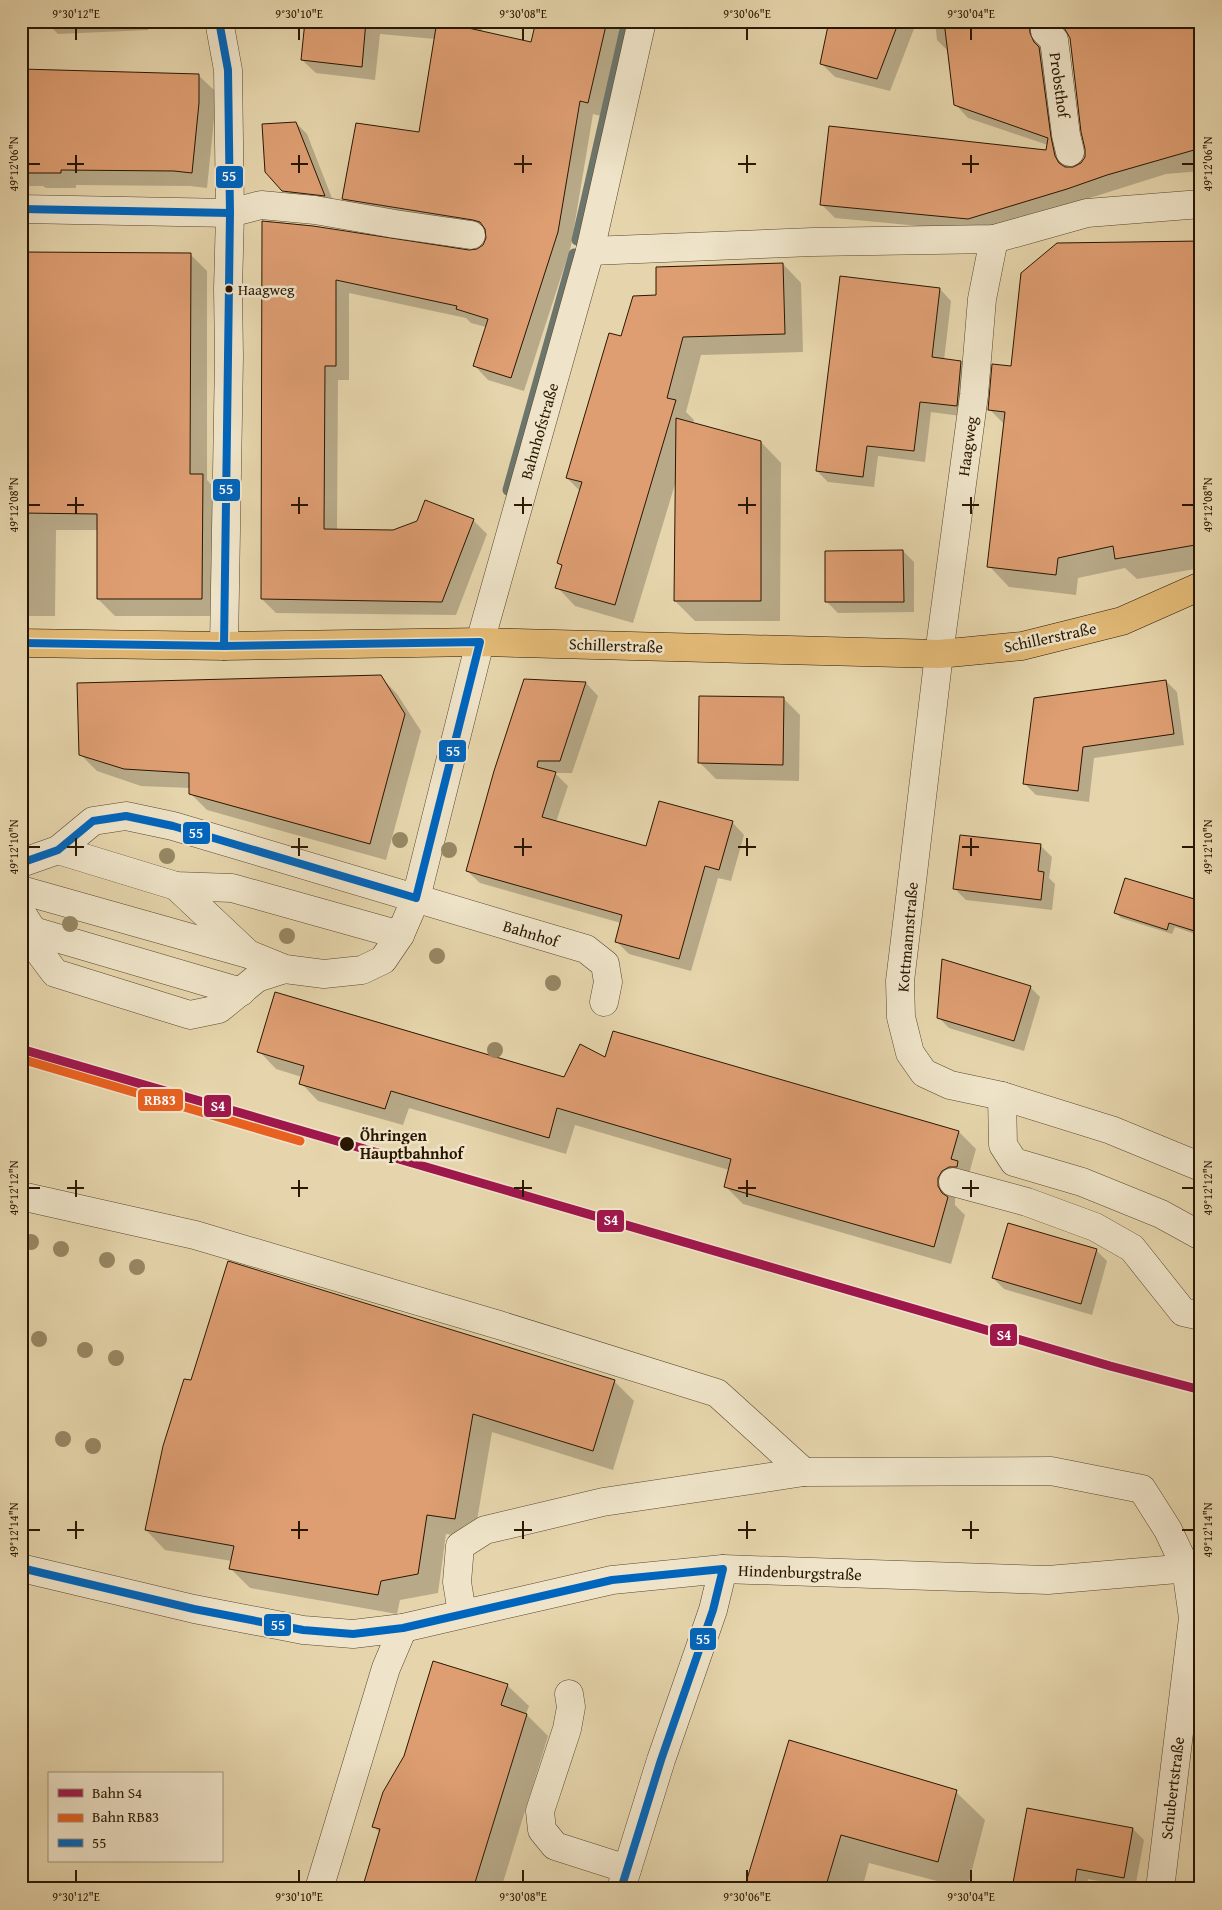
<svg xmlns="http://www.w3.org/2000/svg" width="1222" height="1910" viewBox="0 0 1222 1910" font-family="'Gentium Book Plus',serif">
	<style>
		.shadow { fill: #0003 }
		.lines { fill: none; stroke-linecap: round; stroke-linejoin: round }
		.stream { stroke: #6d766c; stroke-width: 11 }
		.building { fill: #de9e72; stroke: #291701 }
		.minor-casing { stroke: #58462c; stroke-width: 29 }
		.major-casing { stroke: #291701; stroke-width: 29 }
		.minor { stroke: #efe4c9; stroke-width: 28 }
		.major { stroke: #e3ba76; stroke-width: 28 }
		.bus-1-casing { stroke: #efe4c9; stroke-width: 11 }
		.bus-1 { stroke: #0065bd; stroke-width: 8 }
		.rail-1-casing { stroke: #efe4c9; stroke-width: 12 }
		.rail-2-casing { stroke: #efe4c9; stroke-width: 12 }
		.rail-1 { stroke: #9f184c; stroke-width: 9 }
		.rail-2 { stroke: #e86120; stroke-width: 9 }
		.tree { fill: #968763 }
		.ticks { fill: none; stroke: #291701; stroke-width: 2 }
		.bus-dot { fill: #291701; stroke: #efe4c9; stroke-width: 2 }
		.labels { text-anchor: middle; stroke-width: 5; stroke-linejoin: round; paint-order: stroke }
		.bus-label { font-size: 15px; fill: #291701; stroke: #efe4c9; text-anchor: start }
		.street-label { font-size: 16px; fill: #291701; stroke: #efe4c9 }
		.stop-label { font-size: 16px; font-weight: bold; fill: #291701; stroke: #efe4c9; text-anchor: start }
		.line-badge { stroke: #efe4c9; stroke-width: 2 }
		.badge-label { font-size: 14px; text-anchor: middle; font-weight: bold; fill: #fff }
		.neatline { fill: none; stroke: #291701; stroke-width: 2 }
		.ticks-label { font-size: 12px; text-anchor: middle; fill: #291701 }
	</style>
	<rect width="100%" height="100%" fill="#e6d5ac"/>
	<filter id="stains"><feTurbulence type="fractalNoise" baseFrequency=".004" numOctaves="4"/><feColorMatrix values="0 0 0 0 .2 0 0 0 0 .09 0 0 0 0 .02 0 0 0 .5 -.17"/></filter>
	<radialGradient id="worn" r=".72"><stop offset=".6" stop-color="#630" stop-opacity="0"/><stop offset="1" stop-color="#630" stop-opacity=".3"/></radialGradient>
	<g class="shadow">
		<path d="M49,21h100l-1,9 -90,4 -9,-9z"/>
		<path d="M306,21h177l-1,11 50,11 5,-22h87l-23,95 -8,-2 -22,132 -47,145 -36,-11 -13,-14 11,-39 -15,-4 -5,-5 -117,-25v87h-11l-1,150 56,1 80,-11 14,14 -31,81 -180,-2 -14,-14 1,-377 206,30 9,-2 6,-4 4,-8 -1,-5 -129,-21 -14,-13 76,-66 15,-94 -55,-5 -5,46 -59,-7 -14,-13z"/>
		<path d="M830,21h87l-27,70 -55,-14 -14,-14z"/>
		<path d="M935,21h114l14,130 4,17 6,1 9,-5 4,-7 1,-8 -16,-111 -10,-17h140v150l-35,3 -184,58 -147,-14 -13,-13 224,-53 2,-7 -80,-27 -13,-14 -7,-53 -11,-11z"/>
		<path d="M21,70l177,5 16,15v29l-7,69 -17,-2 -114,-1v3h-30l-3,-2h-22z"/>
		<path d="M296,123l11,11 28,72 -40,-4 -12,-12z"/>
		<path d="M1201,243v325l-64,11 -12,-11 -47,10 -2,17 -67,-8 -20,-21 16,-141 -16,-16 23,-41z"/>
		<path d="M21,253l169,1 17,17v209l12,13v123h-104l-17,-17v-69h-42l-1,86h-34z"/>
		<path d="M783,264l18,19 2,69 -102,3 -15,57 8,8 -1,4 68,18 20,21 -1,158h-85l-20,-20 1,-120 -43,142 -58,-17 -18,-19 6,-20 -5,-4 22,-72 -13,-13 55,-140 36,-42z"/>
		<path d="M841,277l99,12 11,12 -7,59 17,2 11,11 -4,44 -37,-5 -6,50 -47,-6 -4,31 -46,-5 -11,-11z"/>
		<path d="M903,551l11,11v50l-76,1 -11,-11z"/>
		<path d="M381,677l16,17 24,37 -35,129 -179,-50 -16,-16 -1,-6 -49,-2 -44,-15 -17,-17z"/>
		<path d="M1166,681l11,11 7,53 -90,13 -5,44 -53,-7 -11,-11z"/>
		<path d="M586,683l12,13 -26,77h-17l13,13 -12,36 91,26 85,-26 12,13 -13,46 -13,-3 -27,93 -62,-17 -13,-13 5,-18 -141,-40 -13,-12z"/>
		<path d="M783,698l17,17 -1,66 -83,-2 -16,-16z"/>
		<path d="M1041,846l11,11 -3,21 6,6 -3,26 -86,-10 -11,-11z"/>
		<path d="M1197,898l4,1v37l-26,-9 -3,7 -51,-16 -5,-5 80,-12z"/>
		<path d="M1030,987l10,10 -16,54 -75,-23 -11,-11z"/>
		<path d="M614,1033l345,99 17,17 -7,25 -14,21v10l10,10 -14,49 -208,-60 -18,-18 4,-16 -154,-45 -9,29 -157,-46 -6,17 -85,-24 -17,-18 1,-6 -26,-8 -17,-18 305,27 42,-19z"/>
		<path d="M1096,1250l11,11 -15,54 -88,-26 -11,-11z"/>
		<path d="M229,1263l386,119 19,19 -21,69 -121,-38 -18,106 -28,-4 -8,59 -38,7 -3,14 -147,-26 -19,-19 1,-8 -67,-11 -19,-20z"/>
		<path d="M507,1685l22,21 -3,8 22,22 -47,153h-137l16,-56 -7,-7z"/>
		<path d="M789,1742l167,50 29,28 -18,69 -98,-26 -7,26h-117z"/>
		<path d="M1028,1809l105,20 11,11 -9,48 -47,-9 -2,10h-66l-6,-7z"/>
	</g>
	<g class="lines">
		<g class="stream">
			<path d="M577,240l50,-219"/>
			<path d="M508,490l66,-236"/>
		</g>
	</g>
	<g class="building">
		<path d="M305,21h61l-4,46 -61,-7z"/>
		<path d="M437,21l94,21 5,-21h71l-19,82 -8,-2 -22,131 -47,146 -38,-12 15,-47 -32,-10 1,-3 -121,-26v86h-11l-1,163 69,1 24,-9 8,-21 49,19 -32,83 -181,-3 1,-378 51,5 156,24 8,-1 6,-4 3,-7 -1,-9 -5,-7 -7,-2 -131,-21 14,-76 63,9z"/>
		<path d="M829,21h70l-22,58 -57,-15z"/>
		<path d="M944,21h85l1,12 4,9 5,5 12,90 4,19 4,7 6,4h8l8,-4 4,-6v-8l-4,-17 -11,-94 -10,-17h141v127l-94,27 -40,14 -99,30 -148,-14 9,-79 217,24 2,-12 -94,-33z"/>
		<path d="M21,69l178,5v29l-7,70 -18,-2 -113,-1v3h-32l-1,-2h-7z"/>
		<path d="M296,122l29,74 -43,-5 -17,-19 -3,-48z"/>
		<path d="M1201,241v303l-86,15 -2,-13 -55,12 -2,17 -69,-8 18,-155 -17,-2 4,-46 19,2 10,-93 36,-30z"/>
		<path d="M21,252l170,1 -1,221h13l-1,125h-105v-85l-76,-1z"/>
		<path d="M783,263l2,71 -102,3 -16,61 9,2 -61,205 -60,-17 7,-23 -5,-2 25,-81 -16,-4 43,-145 12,3 12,-40 23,-1v-28z"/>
		<path d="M840,276l100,12 -8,69 29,4 -4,45 -37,-4 -6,49 -47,-5 -4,31 -47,-6z"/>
		<path d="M676,418l85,23v160h-87z"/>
		<path d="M903,550l1,52h-79v-51z"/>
		<path d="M381,675l24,39 -35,130 -181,-50v-21l-65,-4 -45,-14 -2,-72z"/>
		<path d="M524,679l62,3 -26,79h-22l-1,6 19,5 -14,45 104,29 13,-45 74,20 -14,49 -14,-4 -26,93 -64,-17 7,-27 -156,-44 28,-100z"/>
		<path d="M1166,680l8,54 -91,13 -5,44 -55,-7 11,-86z"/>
		<path d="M699,696l85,1 -1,68 -85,-2z"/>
		<path d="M960,835l81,9 -3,27 6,1 -3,28 -88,-11z"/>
		<path d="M1125,878l76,23v32l-32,-10 -2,7 -53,-17z"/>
		<path d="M942,959l89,27 -17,55 -77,-23z"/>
		<path d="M275,992l289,85 16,-33 25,13 8,-26 346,100 -8,28 7,2 -1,6h-8l-7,4 -4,7v8l4,7 6,4 -14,50 -210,-60 7,-28 -174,-51 -8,30 -158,-47 -6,18 -86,-25 5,-18 -47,-14z"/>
		<path d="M1008,1223l89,26 -16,55 -89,-26z"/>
		<path d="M228,1261l387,119 -22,71 -120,-37 -18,105 -28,-4 -9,59 -37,7 -3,14 -149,-26 5,-23 -89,-16 18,-84 21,-67 7,1z"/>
		<path d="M433,1661l75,23 -7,21 26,9 -54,175h-111l18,-60 -8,-2 11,-35 21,-36z"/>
		<path d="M789,1740l168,50 -19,72 -97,-27 -16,54h-81z"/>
		<path d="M1027,1808l106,20 -9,50 -47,-9 -3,20h-32l-29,-6z"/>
	</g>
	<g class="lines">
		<defs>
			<g id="minor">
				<path d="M219,21l9,49 2,143 -2,76 1,68 -5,289"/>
				<path d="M1044,21l1,10 9,9 12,95 4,17"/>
				<path d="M21,209l209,4 31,-8 54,5 80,14 76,11"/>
				<path d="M994,239l-12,60 -8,96 -35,259 -31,261 -8,66 1,36 9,36 14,20 26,12 52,11 109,34 90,37"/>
				<path d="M590,251l223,-9 181,-3 93,-26 114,-9"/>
				<path d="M58,850l118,36 56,2 168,47"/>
				<path d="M21,863l37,-13 35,-29 33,-5 47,10 413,123 19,15 3,18 -4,20"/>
				<path d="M176,886l69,65"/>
				<path d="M21,890l227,64 37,15 39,5 38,-4 21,-10 17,-25 16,-37 64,-256 110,-391 52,-230"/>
				<path d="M21,912l12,19 7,22 15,20 135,42 29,-6 38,-31 28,-9"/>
				<path d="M33,931l208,61"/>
				<path d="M1002,1096l1,49 11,17 68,20 79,32 40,22"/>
				<path d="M953,1182l74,20 68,25 37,21 51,64 18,4"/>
				<path d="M21,1196l174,39 304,90 218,68 87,79"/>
				<path d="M21,1568l173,41 109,21 50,4 50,-6 209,-48 111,-11 325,11 153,-13"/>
				<path d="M462,1613l-5,-31 3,-36 25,-16 118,-28 201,-30 247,-1 91,18 26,41 18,38 7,50 -33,271"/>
				<path d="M569,1694l2,13 -4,22 -27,82 2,19 13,16 72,23"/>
				<path d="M319,1889l67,-221 17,-40"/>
				<path d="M621,1889l40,-129 52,-150 10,-41"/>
			</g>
			<path id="major" d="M21,643l203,3 256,-4 459,12 83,-8 100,-25 79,-35"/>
		</defs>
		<use href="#minor" class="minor-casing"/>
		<use href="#major" class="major-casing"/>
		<use href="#minor" class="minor"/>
		<use href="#major" class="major"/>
		<defs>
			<g id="bus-1">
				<path d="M219,21l9,49 2,143 -6,433"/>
				<path d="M21,209l209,4"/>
				<path d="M21,643l203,3 256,-4 -64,256 -243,-72 -47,-10 -33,5 -35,29 -37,13"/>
				<path d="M21,1568l173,41 109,21 50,4 50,-6 209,-48 111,-11 -10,41 -52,150 -40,129"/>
			</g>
		</defs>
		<use href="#bus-1" class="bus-1-casing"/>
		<use href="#bus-1" class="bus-1"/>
		<defs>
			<path id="rail-1" d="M21,1049l1089,317 91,24"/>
			<path id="rail-2" d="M21,1059l279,82"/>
		</defs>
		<use href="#rail-1" class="rail-1-casing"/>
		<use href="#rail-2" class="rail-2-casing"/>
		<use href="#rail-1" class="rail-1"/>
		<use href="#rail-2" class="rail-2"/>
	</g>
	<g class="tree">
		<circle cx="400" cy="840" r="8"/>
		<circle cx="449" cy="850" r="8"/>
		<circle cx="167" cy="856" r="8"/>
		<circle cx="70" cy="924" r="8"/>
		<circle cx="287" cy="936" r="8"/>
		<circle cx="437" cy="956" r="8"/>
		<circle cx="553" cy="983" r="8"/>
		<circle cx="495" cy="1050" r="8"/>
		<circle cx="31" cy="1242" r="8"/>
		<circle cx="61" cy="1249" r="8"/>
		<circle cx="107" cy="1260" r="8"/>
		<circle cx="137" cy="1267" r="8"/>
		<circle cx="39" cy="1339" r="8"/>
		<circle cx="85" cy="1350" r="8"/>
		<circle cx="116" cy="1358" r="8"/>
		<circle cx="63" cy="1439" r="8"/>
		<circle cx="93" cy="1446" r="8"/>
	</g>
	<path class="ticks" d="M76,28v12M299,28v12M523,28v12M747,28v12M971,28v12M76,155v18M299,155v18M523,155v18M747,155v18M971,155v18M28,164h12M67,164h17M291,164h17M514,164h18M738,164h18M962,164h17M1182,164h12M76,497v17M299,497v17M523,497v17M747,497v17M971,497v17M28,505h12M67,505h17M291,505h17M514,505h18M738,505h18M962,505h17M1182,505h12M76,838v18M299,838v18M523,838v18M747,838v18M971,838v18M28,847h12M67,847h17M291,847h17M514,847h18M738,847h18M962,847h17M1182,847h12M76,1180v17M299,1180v17M523,1180v17M747,1180v17M971,1180v17M28,1188h12M67,1188h17M291,1188h17M514,1188h18M738,1188h18M962,1188h17M1182,1188h12M76,1521v18M299,1521v18M523,1521v18M747,1521v18M971,1521v18M28,1530h12M67,1530h17M291,1530h17M514,1530h18M738,1530h18M962,1530h17M1182,1530h12M76,1870v12M299,1870v12M523,1870v12M747,1870v12M971,1870v12"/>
	<g class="bus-dot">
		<circle cx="229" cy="289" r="4.5"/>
		<circle cx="347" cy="1144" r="8"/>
	</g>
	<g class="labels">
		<g class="bus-label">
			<text x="238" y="295">Haagweg</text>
		</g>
		<g class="street-label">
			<text transform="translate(1060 85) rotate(82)" y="6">Probsthof</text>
			<text transform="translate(539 431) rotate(-74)" y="6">Bahnhofstraße</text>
			<text transform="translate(967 446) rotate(-82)" y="6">Haagweg</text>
			<text transform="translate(1050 637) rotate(-12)" y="6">Schillerstraße</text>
			<text transform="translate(616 645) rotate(2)" y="6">Schillerstraße</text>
			<text transform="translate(531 933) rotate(17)" y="6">Bahnhof</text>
			<text transform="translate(907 937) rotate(-85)" y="6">Kottmannstraße</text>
			<text transform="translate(800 1572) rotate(2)" y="6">Hindenburgstraße</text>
			<text transform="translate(1172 1788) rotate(-83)" y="6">Schubertstraße</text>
		</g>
		<g class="stop-label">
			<text x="360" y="1141">Öhringen<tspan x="360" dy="18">Hauptbahnhof</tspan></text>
		</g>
	</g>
	<g class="line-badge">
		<rect x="215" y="165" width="29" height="24" rx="5" fill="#0065bd"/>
		<rect x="212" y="478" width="29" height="24" rx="5" fill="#0065bd"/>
		<rect x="438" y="739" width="29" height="24" rx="5" fill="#0065bd"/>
		<rect x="182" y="821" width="29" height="24" rx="5" fill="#0065bd"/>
		<rect x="137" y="1088" width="47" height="24" rx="5" fill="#e86120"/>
		<rect x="203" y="1094" width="29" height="24" rx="5" fill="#9f184c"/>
		<rect x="596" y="1209" width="29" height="24" rx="5" fill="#9f184c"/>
		<rect x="989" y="1323" width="29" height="24" rx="5" fill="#9f184c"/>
		<rect x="263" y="1613" width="29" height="24" rx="5" fill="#0065bd"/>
		<rect x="689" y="1627" width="28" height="24" rx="5" fill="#0065bd"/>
	</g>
	<g class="badge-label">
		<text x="229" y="181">55</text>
		<text x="226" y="494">55</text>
		<text x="453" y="756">55</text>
		<text x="196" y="838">55</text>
		<text x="160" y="1105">RB83</text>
		<text x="218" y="1111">S4</text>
		<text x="611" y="1225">S4</text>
		<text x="1004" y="1340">S4</text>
		<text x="278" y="1630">55</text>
		<text x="703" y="1644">55</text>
	</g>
	<rect width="1222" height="1910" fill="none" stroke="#e6d5ac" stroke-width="55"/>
	<rect x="48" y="1772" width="175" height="90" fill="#efe4c9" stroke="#a09279"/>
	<rect x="58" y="1789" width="25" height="8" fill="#9f184c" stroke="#a09279"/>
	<text x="92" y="1798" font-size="15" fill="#291701">Bahn S4</text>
	<rect x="58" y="1814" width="25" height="8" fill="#e86120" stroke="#a09279"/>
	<text x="92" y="1822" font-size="15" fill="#291701">Bahn RB83</text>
	<rect x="58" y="1839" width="25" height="8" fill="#0065bd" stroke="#a09279"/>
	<text x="92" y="1848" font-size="15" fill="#291701">55</text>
	<rect x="28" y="28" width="1166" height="1854" class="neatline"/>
	<g class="ticks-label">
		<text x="76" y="18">9°30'12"E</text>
		<text x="299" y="18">9°30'10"E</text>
		<text x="523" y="18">9°30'08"E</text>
		<text x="747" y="18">9°30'06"E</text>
		<text x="971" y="18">9°30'04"E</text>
		<text transform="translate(1208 164) rotate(-90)" y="4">49°12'06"N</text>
		<text transform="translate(14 164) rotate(-90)" y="4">49°12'06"N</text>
		<text transform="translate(1208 505) rotate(-90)" y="4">49°12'08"N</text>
		<text transform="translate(14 505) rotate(-90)" y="4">49°12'08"N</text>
		<text transform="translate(1208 847) rotate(-90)" y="4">49°12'10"N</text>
		<text transform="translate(14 847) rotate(-90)" y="4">49°12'10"N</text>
		<text transform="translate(1208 1188) rotate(-90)" y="4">49°12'12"N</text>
		<text transform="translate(14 1188) rotate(-90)" y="4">49°12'12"N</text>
		<text transform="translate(1208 1530) rotate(-90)" y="4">49°12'14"N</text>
		<text transform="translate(14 1530) rotate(-90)" y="4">49°12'14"N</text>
		<text x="76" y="1901">9°30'12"E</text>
		<text x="299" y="1901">9°30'10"E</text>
		<text x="523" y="1901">9°30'08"E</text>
		<text x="747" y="1901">9°30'06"E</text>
		<text x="971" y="1901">9°30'04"E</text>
	</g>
	<rect width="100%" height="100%" filter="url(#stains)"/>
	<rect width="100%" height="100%" fill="url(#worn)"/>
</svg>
